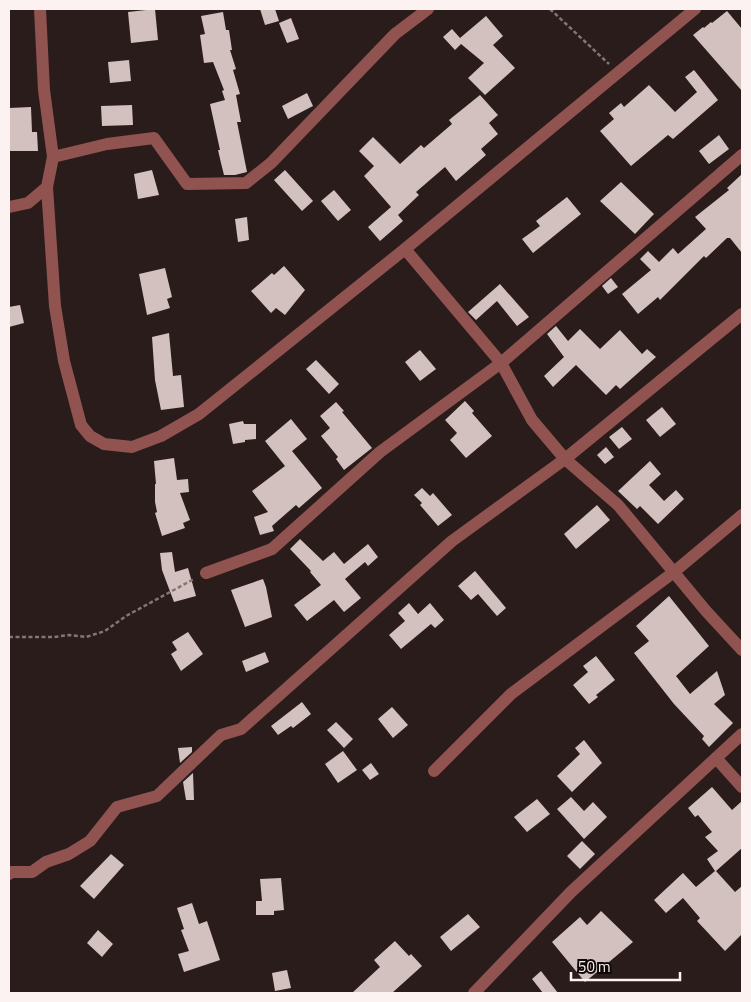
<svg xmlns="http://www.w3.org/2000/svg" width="751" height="1002" viewBox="0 0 751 1002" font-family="'Titillium Web',sans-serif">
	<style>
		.building { fill: #d2c1bf }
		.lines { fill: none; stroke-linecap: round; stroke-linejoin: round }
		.path { stroke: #817675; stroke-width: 2.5; stroke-dasharray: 4 2.5; stroke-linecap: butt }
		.minor { stroke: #905350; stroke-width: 12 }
	</style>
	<rect width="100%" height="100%" fill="#291c1b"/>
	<g class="building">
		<path d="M155,9l3,31 -27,3 -3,-31z"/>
		<path d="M260,9h15l4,12 -14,4z"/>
		<path d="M727,11l15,18v62l-49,-56 10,-8 1,1 7,-6 1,1z"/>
		<path d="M223,12l3,18h3l3,20h-2l6,19 -3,1 7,24 -4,1 5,27h-4l10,50 -12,3h-11l-3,-12 -3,-13h2l-10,-46 15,-4 -3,-9 2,-1 -11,-28 -9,1 -4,-28 5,-1 -4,-18z"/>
		<path d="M486,16l17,20 -10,9 22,23 -30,27 -17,-17 16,-15 -23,-19 -6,6 -12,-13 9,-8 8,9z"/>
		<path d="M291,18l8,21 -12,4 -8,-20z"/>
		<path d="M129,60l2,21 -21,2 -2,-21z"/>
		<path d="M694,70l24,30 -45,39 -5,-4 -37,31 -31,-35 14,-12 -5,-6 12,-10 3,4 25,-22 26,27 22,-20 -12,-15z"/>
		<path d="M307,93l6,13 -25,13 -6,-13z"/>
		<path d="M480,95l18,20 -9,8 9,11 -17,15 5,6 -30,26 -11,-14 -29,25 3,3 -21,20 5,6 -23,20 -12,-14 23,-20 -27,-31 10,-10 -15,-15 14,-14 27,27 21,-19 3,3 28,-24 -3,-4z"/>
		<path d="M132,105l1,20 -31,1 -1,-20z"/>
		<path d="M31,107l1,25h5l1,19h-29v-43z"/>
		<path d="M719,135l10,14 -20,15 -10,-13z"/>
		<path d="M152,170l7,25 -21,4 -4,-25z"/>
		<path d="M285,170l28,31 -11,10 -28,-31z"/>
		<path d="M742,174v79l-12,-15h-3l-21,20 -2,-2 -44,44 -2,-3 -20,17 -16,-20 29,-24 -11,-11 8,-8 11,11 14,-14 5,6 28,-25 -11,-12 34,-27 -2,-2z"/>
		<path d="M621,182l33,32 -19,20 -35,-33z"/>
		<path d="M334,190l17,20 -13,11 -17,-20z"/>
		<path d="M567,197l14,17 -48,39 -11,-14 18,-13 -4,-5z"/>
		<path d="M247,217l2,23 -11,2 -3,-23z"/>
		<path d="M284,266l21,24 -20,25 -9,-7 -5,5 -20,-22 21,-18 2,2z"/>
		<path d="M165,268l7,29 -5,2 3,9 -23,7 -8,-41z"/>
		<path d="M611,278l7,9 -10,7 -6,-8z"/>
		<path d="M500,284l29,33 -12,9 -20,-25 -21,19 -8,-8z"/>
		<path d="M20,305l4,18 -15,4v-20z"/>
		<path d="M556,326l12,15 12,-12 20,20 20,-19 22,24 5,-5 9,8 -36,32 -4,-4 -10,10 -30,-30 -23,22 -9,-11 20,-19 -17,-23z"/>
		<path d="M169,333l4,43 8,-1 3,32 -23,3 -6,-30 -3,-43z"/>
		<path d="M420,350l16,19 -16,12 -15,-19z"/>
		<path d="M316,360l23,24 -10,10 -23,-25z"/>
		<path d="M465,401l9,10 -2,2 20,23 -26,22 -16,-18 7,-7 -12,-13z"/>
		<path d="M336,402l8,9 -2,1 30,36 -28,22 -8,-11 2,-2 -17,-21 9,-8 -10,-12z"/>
		<path d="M662,407l14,17 -16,13 -14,-17z"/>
		<path d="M291,419l16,20 -15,12 30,37 -23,20 -3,-3 -24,21 2,5 -14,4 -6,-18 14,-5 -16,-21 33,-25 -20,-25z"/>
		<path d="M243,421l1,3h12v15l-11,1v2l-12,2 -4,-20z"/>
		<path d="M622,427l10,12 -13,10 -10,-12z"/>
		<path d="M606,447l8,10 -9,7 -8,-9z"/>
		<path d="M174,458l3,22 11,-1 1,13 -9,1 10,27 -7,3 2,5 -23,8 -7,-23 2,-1 -2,-10v-18h1l-2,-23z"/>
		<path d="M650,461l11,13 -12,11 15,16 12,-11 8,9 -26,25 -18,-18 -3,3 -19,-18z"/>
		<path d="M422,488l8,8 3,-3 19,22 -14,11 -18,-21 2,-2 -8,-8z"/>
		<path d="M597,505l13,15 -34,29 -12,-15z"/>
		<path d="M300,539l23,22 11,-9 10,12 24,-20 10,13 -10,9 -3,-4 -20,17 16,19 -17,14 -10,-12 -27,21 -13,-16 27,-20 -11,-13 1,-1 -21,-22z"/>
		<path d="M172,552l3,20 13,-4 8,28 -22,6 -12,-32 -2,-17z"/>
		<path d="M475,571l31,37 -9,8 -19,-22 -7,6 -13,-14z"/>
		<path d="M263,579l3,8 6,30 -27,10 -14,-37z"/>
		<path d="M669,596l40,50 -33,30 14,18 27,-23 8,24 -11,9 19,19 -24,24 -7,-8 2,-3 -30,-32 -40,-51 15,-12 -13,-15z"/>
		<path d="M409,603l9,11 12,-11 14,17 -9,8 -4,-4 -30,25 -12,-14 16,-14 -7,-8z"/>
		<path d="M188,632l15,22 -22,17 -10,-17 6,-4 -5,-8z"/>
		<path d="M265,652l4,10 -23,10 -4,-11z"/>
		<path d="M596,656l19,24 -19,15 2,2 -9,7 -16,-19 15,-13 -5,-6z"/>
		<path d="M302,702l9,12 -18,14 -2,-2 -13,9 -7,-9z"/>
		<path d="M392,707l16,18 -15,13 -15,-19z"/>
		<path d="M336,722l17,17 -9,9 -17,-18z"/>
		<path d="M584,740l18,23 -30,29 -15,-16 23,-22 -5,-6z"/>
		<path d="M192,747v5l-12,11 -2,-15z"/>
		<path d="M343,751l14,19 -19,13 -13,-19z"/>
		<path d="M371,763l8,11 -9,6 -8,-10z"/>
		<path d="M193,773l1,27h-8l-3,-18z"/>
		<path d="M712,787l20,23 10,-9v47l-26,23 19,21 7,-6v48l-17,17 -28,-30 3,-3 -17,-20 -17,15 -12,-13 29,-27 13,14 19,-16 -8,-12 11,-8 -13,-14 7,-5 -14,-17 -3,2 -7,-9z"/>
		<path d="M571,797l13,14 9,-9 14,15 -23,22 -27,-30z"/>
		<path d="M537,799l13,15 -23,18 -13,-15z"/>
		<path d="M582,841l13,13 -15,15 -13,-13z"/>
		<path d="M111,854l13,11 -30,34 -14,-13z"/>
		<path d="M281,878l3,32 -10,1v4h-18v-14h6l-2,-22z"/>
		<path d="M192,903l7,21 8,-3 13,39 -36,12 -6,-18 11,-3 -8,-21 3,-1 -7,-21z"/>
		<path d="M601,911l32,31 -48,40 -33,-40 28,-25 7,8z"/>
		<path d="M468,914l12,13 -29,24 -11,-14z"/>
		<path d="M98,930l15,14 -11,13 -15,-14z"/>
		<path d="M395,941l14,15 2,-2 11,12 -30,27h-40l28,-26 -6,-7z"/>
		<path d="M287,970l4,18 -16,3 -3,-18z"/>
		<path d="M541,971l17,22h-15l-11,-14z"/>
	</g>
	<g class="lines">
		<g class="path">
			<path d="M550,9l59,55"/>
			<path d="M9,637h45l15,-2 17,2 19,-6 21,-15 68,-37"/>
		</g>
		<g class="minor">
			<path d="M40,9l4,81 9,67"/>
			<path d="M47,187l8,119 9,55 17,64 9,11 14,8 28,3 29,-11 38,-22 206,-165 290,-240"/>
			<path d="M9,207l19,-4 19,-16 6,-30 54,-13 47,-6 33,46 59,-1 25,-20 124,-129 33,-25"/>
			<path d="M405,249l96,114 31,57 33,39 53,46 88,106 36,39"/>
			<path d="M206,573l66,-24 108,-97 121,-89 241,-208"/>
			<path d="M716,758l26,29"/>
			<path d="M434,771l77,-77 163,-122 68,-57"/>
			<path d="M9,874l2,-2h21l14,-10 23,-8 21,-13 27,-34 40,-11 64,-61 20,-6 211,-188 113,-82 177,-145"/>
			<path d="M474,993l97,-101 171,-158"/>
		</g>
	</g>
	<rect width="751" height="1002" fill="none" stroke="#fbf2f1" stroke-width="20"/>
	<path d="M571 972v8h109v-8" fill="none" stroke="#fbf2f1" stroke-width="2.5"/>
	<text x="578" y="972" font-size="15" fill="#fbf2f1" stroke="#0e0808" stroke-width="4" paint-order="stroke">50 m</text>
</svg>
